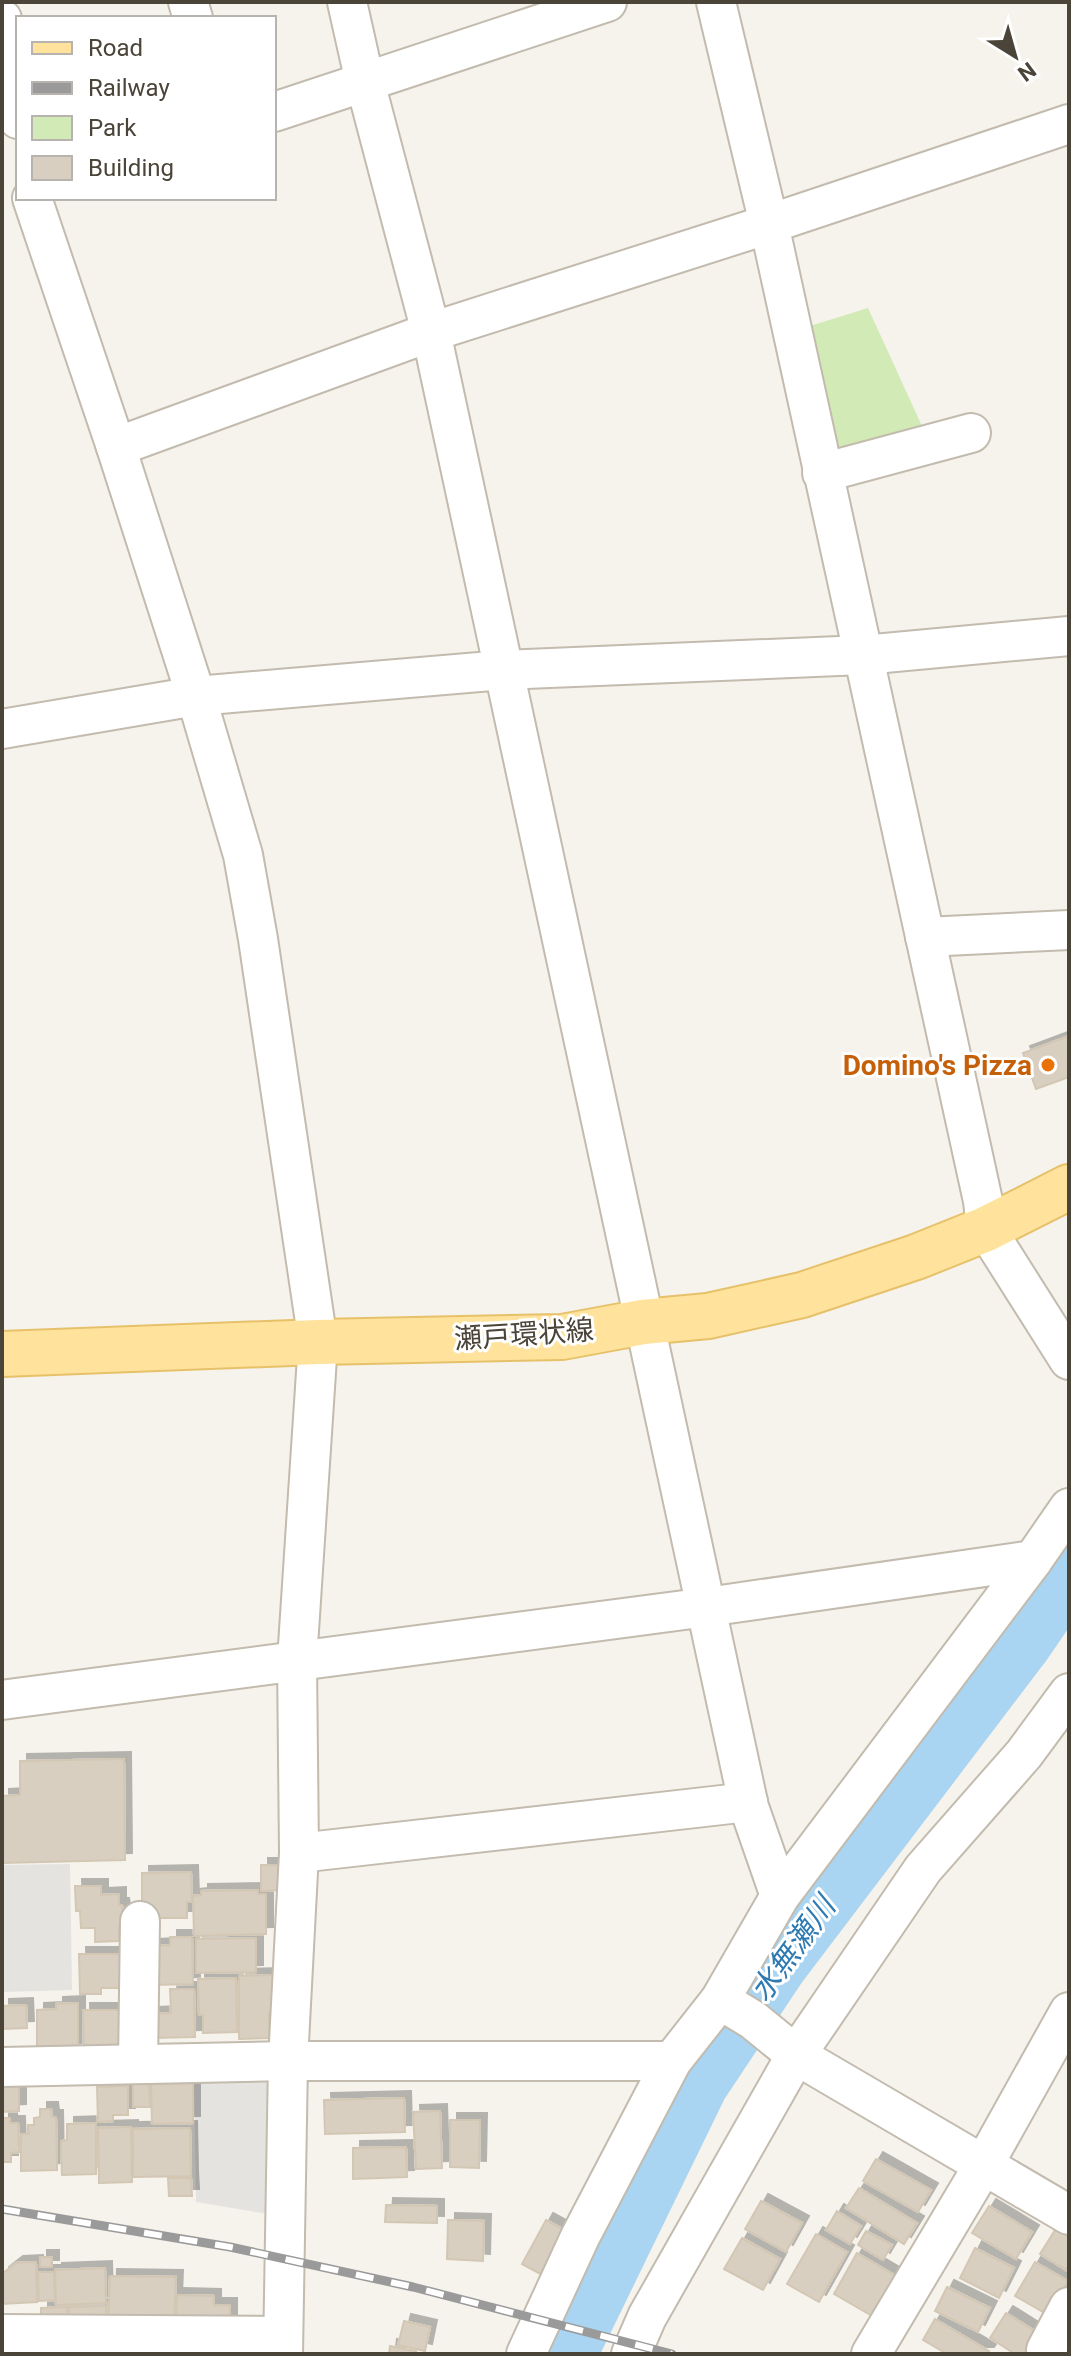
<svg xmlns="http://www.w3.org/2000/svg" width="1071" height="2356" viewBox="0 0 1071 2356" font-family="Roboto,'Noto Sans JP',sans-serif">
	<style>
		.green { fill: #d2eab5 }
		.parking { fill: #e5e3e0 }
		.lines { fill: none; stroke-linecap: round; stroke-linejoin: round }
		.river { stroke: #a9d4f2; stroke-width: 58 }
		.building { fill: #d8cfc1; stroke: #d3c7b4; stroke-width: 2; filter: url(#shadow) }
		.minor-casing { stroke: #c2bbae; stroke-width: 42 }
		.major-casing { stroke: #e6c16a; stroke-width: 48 }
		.minor { stroke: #fff; stroke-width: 38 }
		.major { stroke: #ffe39c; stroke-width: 44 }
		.rail-casing { stroke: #9a9a9a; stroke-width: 9 }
		.rail { stroke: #fff; stroke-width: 6; stroke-dasharray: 18; stroke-linecap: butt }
		.food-dot { fill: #e8710a; stroke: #fff; stroke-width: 3 }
		.labels { text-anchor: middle; stroke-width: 6; stroke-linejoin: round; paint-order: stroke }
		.food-label { font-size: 28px; font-weight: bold; fill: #c56008; stroke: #fff; text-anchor: end }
		.street-label { font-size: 28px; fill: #4b4439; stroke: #fff }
		.water-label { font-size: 30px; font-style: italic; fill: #2e7ab2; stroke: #fff }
	</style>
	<defs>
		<filter id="shadow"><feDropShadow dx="7" dy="-7" stdDeviation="0" flood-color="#0004"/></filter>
	</defs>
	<rect width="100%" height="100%" fill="#f6f3ec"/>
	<path class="green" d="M868,308l58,127 -93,26 -33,-132z"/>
	<g class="parking">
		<path d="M70,1864l2,126 -70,2v-127z"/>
		<path d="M266,2079l10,8 -2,128 -78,-13 -2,-121z"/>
	</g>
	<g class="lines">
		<path class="river" d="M568,2354l131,-269 79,-119 246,-324 45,-66"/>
	</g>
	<g class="building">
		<path d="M1069,1036v41l-33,12 -13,-36z"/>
		<path d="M124,1759l1,101 -123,3v-67l18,-1v-34z"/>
		<path d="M261,1865h21l1,25 -22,1z"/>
		<path d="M191,1872l1,30h-5v16h-35l-10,-7v-38z"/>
		<path d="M75,1886h26v9l18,-1v11h3l1,7 5,-1v16h-9v14l-24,1v-14h-14l-1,-17h-4z"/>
		<path d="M258,1890v4h8v40l-72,2 -1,-40 8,-1v-4z"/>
		<path d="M170,1937h22l1,47 -41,1 -1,-39 19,-1z"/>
		<path d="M256,1938v34l-60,1v-34z"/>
		<path d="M79,1954h48l1,34h-27v6h-21z"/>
		<path d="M277,1975v37h-8v26l-30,1v-63z"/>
		<path d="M236,1978l1,54 -34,1v-18h-4l-1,-36z"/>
		<path d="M170,1989h24l1,48 -42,1 -1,-24 19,-1z"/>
		<path d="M78,2003v47l-41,1v-41l19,-1v-5z"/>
		<path d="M26,2005l1,23 -25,1v-23z"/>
		<path d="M83,2010h43l1,34 -25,1v7h-18z"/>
		<path d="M133,2081h16l1,26h-17z"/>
		<path d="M193,2083v40l-41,1 -1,-40z"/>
		<path d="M2,2084h17v27l-17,1z"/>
		<path d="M128,2086v29h-15v6l-15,1 -1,-35z"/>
		<path d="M404,2098l1,34 -80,2 -1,-34z"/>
		<path d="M40,2109h11l1,8h4l1,53 -36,1v-37h8l-1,-9h6v-7l6,-1z"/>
		<path d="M440,2111l2,57 -26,1 -3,-57z"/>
		<path d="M2,2118h8v5h8l1,29 -8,1v9h-9z"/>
		<path d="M450,2120h30l-1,48 -29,-1z"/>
		<path d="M96,2123v51l-34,1 -1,-34 6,-1v-16z"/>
		<path d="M131,2127l1,55 -33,1 -1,-55z"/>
		<path d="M190,2128l1,48 -58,1v-48z"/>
		<path d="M406,2147l1,30 -54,2v-31z"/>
		<path d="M876,2159l55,31 -13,22 -55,-31z"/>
		<path d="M168,2178h23l1,18h-23z"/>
		<path d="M859,2188l58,35 -13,21 -58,-36z"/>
		<path d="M761,2201l41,22 -16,29 -41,-23z"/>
		<path d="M386,2205l51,1v17l-52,-1z"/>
		<path d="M989,2206l43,26 -16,27 -44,-26z"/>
		<path d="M837,2211l24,15 -11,18 -24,-14z"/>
		<path d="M1062,2219l7,5v40l-3,6 -26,-16z"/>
		<path d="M448,2220l36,1 -1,40 -36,-2z"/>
		<path d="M546,2220l22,12 -24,44 -22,-12z"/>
		<path d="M866,2231l26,14 -9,15 -25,-15z"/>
		<path d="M816,2234l31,18 -28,50 -32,-18z"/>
		<path d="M742,2238l38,21 -17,31 -39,-21z"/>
		<path d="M975,2248l39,20 -15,30 -39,-20z"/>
		<path d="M857,2253l39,23 -24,40 -38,-22z"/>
		<rect x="40" y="2257" width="12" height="10"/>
		<path d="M36,2262l1,40 -35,2v-30l14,-11z"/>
		<path d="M1035,2262l33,19 -20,34 -33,-19z"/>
		<path d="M105,2268l1,35 -50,2 -1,-35z"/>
		<path d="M38,2272h16l1,28 -16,1z"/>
		<path d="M110,2276l66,1 -2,50 -66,-1z"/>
		<path d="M947,2287l43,21 -12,24 -43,-21z"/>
		<path d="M177,2295l37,1v9h16v23l-54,-1z"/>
		<path d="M106,2306l1,20 -37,1 -1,-20z"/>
		<path d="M67,2307l1,19 -27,2v-20z"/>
		<path d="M1006,2313l35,22 -12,19h-14l-25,-16z"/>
		<path d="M935,2319l54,32 -2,3h-40l-24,-14z"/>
		<path d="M404,2321l26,6 -5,24 -27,-6z"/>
		<path d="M390,2346l26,5v3h-27z"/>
	</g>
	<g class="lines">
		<defs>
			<g id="minor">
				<path d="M188,2l5,16"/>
				<path d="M347,2l18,80 66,250 318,1475 31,89"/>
				<path d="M716,2l53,222 214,977 3,28 83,131"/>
				<path d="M2,19l16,100"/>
				<path d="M274,112l333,-110"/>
				<path d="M32,198l84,249 80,249 47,159 15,84 60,403 -21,319 2,192 -11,208 -5,293"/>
				<path d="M116,447l315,-115 338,-108 300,-100"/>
				<path d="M822,473l149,-40"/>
				<path d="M2,729l194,-33 307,-26 360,-15 206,-19"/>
				<path d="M925,937l144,-7"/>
				<path d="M2,1700l705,-93 326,-47"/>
				<path d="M299,1853l449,-51"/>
				<path d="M720,2000l33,20 43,35 273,160"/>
				<path d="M138,2064l2,-143"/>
				<path d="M2,2067l286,-6h384"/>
				<path d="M2,2334l280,2"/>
				<path d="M1046,2350l23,-43"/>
				<path d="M526,2354l54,-117 92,-176 48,-61 60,-104 253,-336 36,-52"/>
				<path d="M631,2354l16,-37 149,-262 127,-186 101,-115 45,-61"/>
				<path d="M871,2354l112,-188 86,-154"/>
			</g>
			<path id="major" d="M2,1354l316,-12 244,-5 81,-15 65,-6 94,-21 114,-38 70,-28 83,-42"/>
		</defs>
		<use href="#minor" class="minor-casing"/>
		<use href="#major" class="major-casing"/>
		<use href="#minor" class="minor"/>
		<use href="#major" class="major"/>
		<defs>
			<path id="rail" d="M2,2209l228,38 183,40 259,67"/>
		</defs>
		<use href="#rail" class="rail-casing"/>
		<use href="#rail" class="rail"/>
	</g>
	<circle class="food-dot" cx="1048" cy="1065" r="8"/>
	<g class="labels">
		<g class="food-label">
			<text x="1032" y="1075">Domino's Pizza</text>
		</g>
		<g class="street-label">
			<text transform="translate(524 1334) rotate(-4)" y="10">瀬戸環状線</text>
		</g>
		<g class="water-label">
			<text transform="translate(793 1949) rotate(-54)" y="10">水無瀬川</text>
		</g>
	</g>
	<rect width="1071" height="2356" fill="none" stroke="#4b4439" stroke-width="8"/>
	<rect x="16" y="16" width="260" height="184" fill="#ffffff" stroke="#b7b4b0" stroke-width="2"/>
	<rect x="32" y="42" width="40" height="12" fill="#ffe39c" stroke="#b7b4b0" stroke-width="2"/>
	<text x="88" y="56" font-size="24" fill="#4b4439">Road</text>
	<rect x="32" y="82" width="40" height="12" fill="#9a9a9a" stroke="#b7b4b0" stroke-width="2"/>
	<text x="88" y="96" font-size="24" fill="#4b4439">Railway</text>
	<rect x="32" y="116" width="40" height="24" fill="#d2eab5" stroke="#b7b4b0" stroke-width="2"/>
	<text x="88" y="136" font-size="24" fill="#4b4439">Park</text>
	<rect x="32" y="156" width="40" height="24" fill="#d8cfc1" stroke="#b7b4b0" stroke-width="2"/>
	<text x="88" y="176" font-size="24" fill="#4b4439">Building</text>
	<g transform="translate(1015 56) rotate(143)" stroke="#ffffff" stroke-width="6" paint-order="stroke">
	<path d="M0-6L14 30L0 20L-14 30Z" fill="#4b4439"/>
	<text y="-12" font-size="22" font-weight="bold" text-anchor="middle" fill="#4b4439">N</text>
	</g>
</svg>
